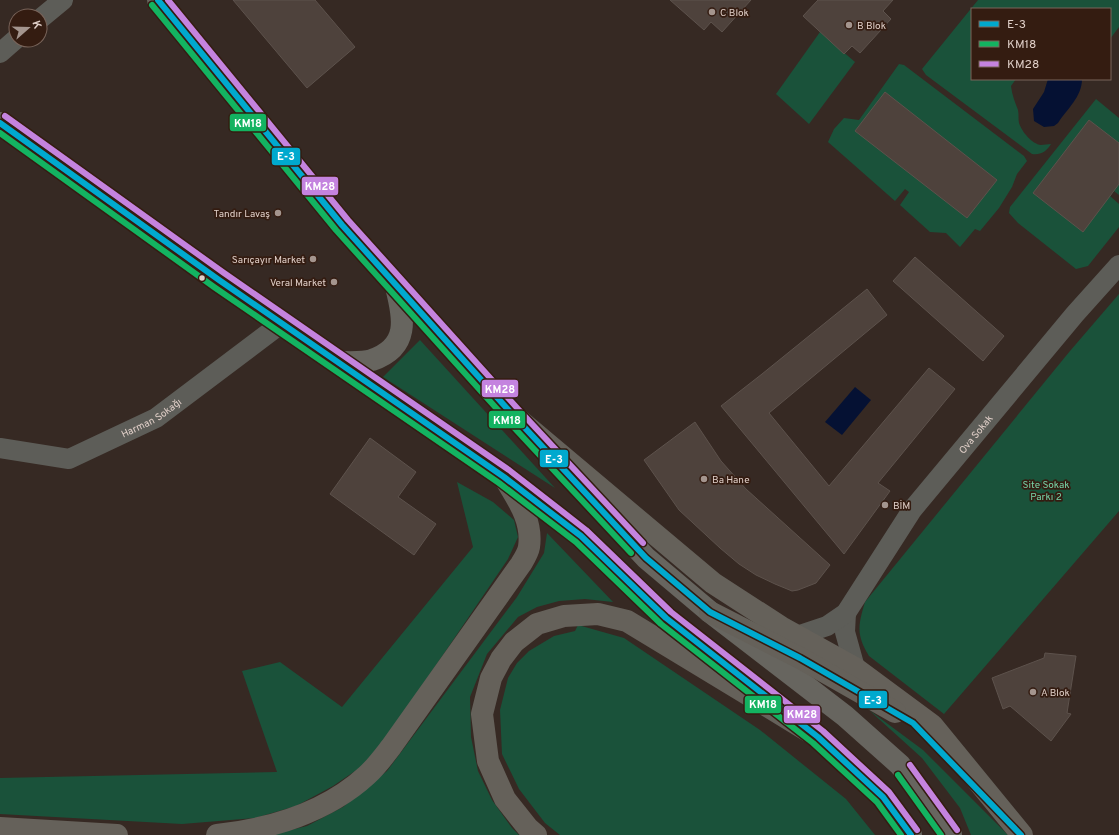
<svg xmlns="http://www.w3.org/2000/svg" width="1119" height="835" viewBox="0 0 1119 835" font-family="Overpass,sans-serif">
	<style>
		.green { fill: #1a523a }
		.water { fill: #051133 }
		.building { fill: #4e423c; stroke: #5d524c }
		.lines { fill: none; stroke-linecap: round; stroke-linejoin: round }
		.minor { stroke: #5d5d58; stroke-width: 20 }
		.major { stroke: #67655f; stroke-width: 22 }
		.highway { stroke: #65615a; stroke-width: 22 }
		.bus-1-casing { stroke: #341c11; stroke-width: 9 }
		.bus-2-casing { stroke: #341c11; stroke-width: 9 }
		.bus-3-casing { stroke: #341c11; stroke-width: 9 }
		.bus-1 { stroke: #00a9ce; stroke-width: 6 }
		.bus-2 { stroke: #13b361; stroke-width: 6 }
		.bus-3 { stroke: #c483df; stroke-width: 6 }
		.poi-dot { fill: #a4958e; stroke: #341c11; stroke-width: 1.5 }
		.bus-dot { fill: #e0cfc8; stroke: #341c11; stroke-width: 1.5 }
		.labels { text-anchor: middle; stroke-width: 3.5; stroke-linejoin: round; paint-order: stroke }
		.poi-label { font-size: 10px; fill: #e0cfc8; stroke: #341c11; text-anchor: start }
		.street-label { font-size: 10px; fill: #e0cfc8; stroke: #341c11 }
		.park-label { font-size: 10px; fill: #76d4a9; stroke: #341c11 }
		.line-badge { stroke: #341c11; stroke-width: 1.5 }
		.badge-label { font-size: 11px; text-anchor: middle; font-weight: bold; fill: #fff }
	</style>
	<rect width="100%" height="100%" fill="#362923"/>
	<g class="green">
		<path d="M978,0h141v27l-9,12v-30h-138v70h44l-5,7c1,9 4,16 7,24 1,4 0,9 1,13 3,9 13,21 22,22 3,0 7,-1 10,-1 -5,8 -10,11 -19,10l-106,-79 -4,-6z"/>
		<path d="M820,32l35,30 -46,62 -33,-30z"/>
		<path d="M899,64l5,1 120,91 3,5 -10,13 -5,13 -13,21 -19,23 -5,-2 -15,18 -14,-14 -16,-1 -30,-27 9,-13 -4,-3 -10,12 -67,-59 6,-13 10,-11 15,2z"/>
		<path d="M1096,99l23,19v77l-5,-4 -4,5 9,8v23l-31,39 -12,3 -58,-46 -9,-10 1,-6z"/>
		<path d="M1119,294v217l-175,203 -75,-58c-13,-21 -11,-31 -4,-54l205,-251z"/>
		<path d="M420,340l135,148 -172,-111z"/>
		<path d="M457,482l36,20 21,18 4,17 -10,22 -63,93 -60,87 -24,28 -28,19 -37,20 -41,12 -73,6 -182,-10v-36l277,-6 -35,-101 38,-9 62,45 131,-160z"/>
		<path d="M547,533l66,69 -28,-3 -26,2 -22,6 -19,10 -31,37 -17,43 1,40 7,34 14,29 20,28 7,7h-249l37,-9 36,-19 44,-36 130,-174 27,-44z"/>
		<path d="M578,625l46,13 136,92 86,69 29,36h-315l-15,-12 -26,-34 -17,-35 -2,-44 8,-32 9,-15 12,-12 25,-15 21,-5z"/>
		<path d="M869,710l54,40 85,85h-37l-11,-27 -38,-50z"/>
	</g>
	<g class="water">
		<path d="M1048,79h34c0,18 -15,30 -24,44l-4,3 -10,1 -10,-6 -1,-12 11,-17z"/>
		<path d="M855,387l16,13 -29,35 -17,-13z"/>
	</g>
	<g class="building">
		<path d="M233,0h82l40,47 -48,41z"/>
		<path d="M670,0h81l-29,32 -11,-10 -7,8z"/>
		<path d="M818,0h75l-10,11 8,8 -31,34 -8,-7 -8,8 -41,-38z"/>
		<path d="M885,92l112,88 -30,38 -112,-87z"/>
		<path d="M1089,120l30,23v41l-36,48 -50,-39z"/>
		<path d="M915,257l89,79 -21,25 -90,-80z"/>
		<path d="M867,289l20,26 -118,98 60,73 100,-118 26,21 -77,94 12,8 -46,63 -123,-148 41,-32z"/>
		<path d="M695,422l26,39 25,28 84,76 -14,18 -18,7 -6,1 -17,-7 -19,-9 -17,-11 -19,-16 -41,-38 -35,-50z"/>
		<path d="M370,438l46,34 -18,25 38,27 -22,31 -84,-61z"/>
		<path d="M1045,653l31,3 -9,57 4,1 -20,27 -41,-35 -7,3 -11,-31 52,-20z"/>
	</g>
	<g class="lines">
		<g class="minor">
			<path d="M40,19l23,-19"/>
			<path d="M0,53l16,-14"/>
			<path id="s1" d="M0,448l69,11 87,-41 126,-95"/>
			<path d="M846,613l-1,19 10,36"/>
			<path id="s2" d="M797,636l30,-10 19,-13 66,-103 163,-196 44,-49"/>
		</g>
		<g class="major">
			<path d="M158,0l184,225 183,204"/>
			<path d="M0,123l219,157 285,197 77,59 85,82 104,81"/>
			<path d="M338,362c10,0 26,1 34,-2 38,-13 32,-42 24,-73"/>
			<path d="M553,458l93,100 64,54 135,104 55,49 51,70"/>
			<path d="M803,725l15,12 65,60 28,38"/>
		</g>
		<g class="highway">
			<path d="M512,414l201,169 68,44 74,41 77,57 90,110"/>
			<path d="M710,612l90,46 95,54"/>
			<path d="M0,828l117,7"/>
			<path d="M217,835c53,-6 110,-23 150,-60 9,-8 17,-19 24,-28l130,-183c3,-5 7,-11 8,-17 4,-27 -12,-48 -25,-70"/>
			<path d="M536,835l-8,-7 -23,-29 -17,-38 -6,-47 9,-36 10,-19 13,-17 23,-18 27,-8 34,-2 29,7 191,116"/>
		</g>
		<defs>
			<g id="bus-1">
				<path d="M158,0l184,225 170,189 134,144 64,54 90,46 113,65 108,112"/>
				<path d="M0,123l219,157 285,197 77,59 85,82 152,119 65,60 28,38"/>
			</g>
			<g id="bus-2">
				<path d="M152,5l184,225 170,189 125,134"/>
				<path d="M0,133l214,154 285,196 77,59 85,82 152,119 64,59 24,33"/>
				<path d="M898,775l43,60"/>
			</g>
			<g id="bus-3">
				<path d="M168,0l180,220 170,189 125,134"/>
				<path d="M5,116l219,157 285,197 77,60 85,82 152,119 66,61 28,38"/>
				<path d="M910,765l47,65"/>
			</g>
		</defs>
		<use href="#bus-1" class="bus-1-casing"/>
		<use href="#bus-2" class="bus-2-casing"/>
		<use href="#bus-3" class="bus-3-casing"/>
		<use href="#bus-1" class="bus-1"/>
		<use href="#bus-2" class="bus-2"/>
		<use href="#bus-3" class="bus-3"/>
	</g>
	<g class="poi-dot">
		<circle cx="712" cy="12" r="4"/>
		<circle cx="849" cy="25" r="4"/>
		<circle cx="278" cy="213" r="4"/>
		<circle cx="313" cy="259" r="4"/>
		<circle cx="334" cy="282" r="4"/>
		<circle cx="704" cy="479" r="4"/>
		<circle cx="885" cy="505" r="4"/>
		<circle cx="1033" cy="692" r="4"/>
	</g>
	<circle class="bus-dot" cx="202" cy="278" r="3.5"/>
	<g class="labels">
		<g class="poi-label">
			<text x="720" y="16">C Blok</text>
			<text x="857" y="29">B Blok</text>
			<text x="270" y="217" text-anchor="end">Tandır Lavaş</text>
			<text x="305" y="263" text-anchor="end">Sarıçayır Market</text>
			<text x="326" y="286" text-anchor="end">Veral Market</text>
			<text x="712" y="483">Ba Hane</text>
			<text x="893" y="509">BİM</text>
			<text x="1041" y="696">A Blok</text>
		</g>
		<g class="street-label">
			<text dy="4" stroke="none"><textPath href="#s1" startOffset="162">Harman Sokağı</textPath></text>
			<text dy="4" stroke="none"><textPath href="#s2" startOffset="276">Ova Sokak</textPath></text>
		</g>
		<g class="park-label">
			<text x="1046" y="488">Site Sokak<tspan x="1046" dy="12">Parkı 2</tspan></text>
		</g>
	</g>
	<g class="line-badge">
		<rect x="229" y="113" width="38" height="19" rx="4" fill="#13b361"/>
		<rect x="271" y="147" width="30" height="19" rx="4" fill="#00a9ce"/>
		<rect x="301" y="176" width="38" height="20" rx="4" fill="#c483df"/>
		<rect x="481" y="379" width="38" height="19" rx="4" fill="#c483df"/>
		<rect x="488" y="410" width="38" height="19" rx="4" fill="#13b361"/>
		<rect x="539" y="449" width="30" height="19" rx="4" fill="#00a9ce"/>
		<rect x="858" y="690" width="30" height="19" rx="4" fill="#00a9ce"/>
		<rect x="744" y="695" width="38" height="19" rx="4" fill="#13b361"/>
		<rect x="783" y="705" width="38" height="19" rx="4" fill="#c483df"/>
	</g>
	<g class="badge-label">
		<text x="248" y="127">KM18</text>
		<text x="286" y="160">E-3</text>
		<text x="320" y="190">KM28</text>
		<text x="500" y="393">KM28</text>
		<text x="507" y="424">KM18</text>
		<text x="554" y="463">E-3</text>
		<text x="873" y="704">E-3</text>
		<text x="763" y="708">KM18</text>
		<text x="802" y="718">KM28</text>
	</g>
	<rect x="971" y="8" width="140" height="72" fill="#341c11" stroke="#79645a"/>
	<rect x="979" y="21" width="20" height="6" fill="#00a9ce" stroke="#79645a"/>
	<text x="1007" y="28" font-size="12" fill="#e0cfc8">E-3</text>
	<rect x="979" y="41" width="20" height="6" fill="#13b361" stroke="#79645a"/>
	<text x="1007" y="48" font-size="12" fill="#e0cfc8">KM18</text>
	<rect x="979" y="61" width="20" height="6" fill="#c483df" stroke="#79645a"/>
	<text x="1007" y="68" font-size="12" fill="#e0cfc8">KM28</text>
	<g transform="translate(28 28) rotate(70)"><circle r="19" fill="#341c11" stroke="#79645a"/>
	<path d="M0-3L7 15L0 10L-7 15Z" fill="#a4958e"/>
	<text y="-6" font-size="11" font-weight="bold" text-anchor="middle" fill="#e0cfc8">K</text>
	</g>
</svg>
